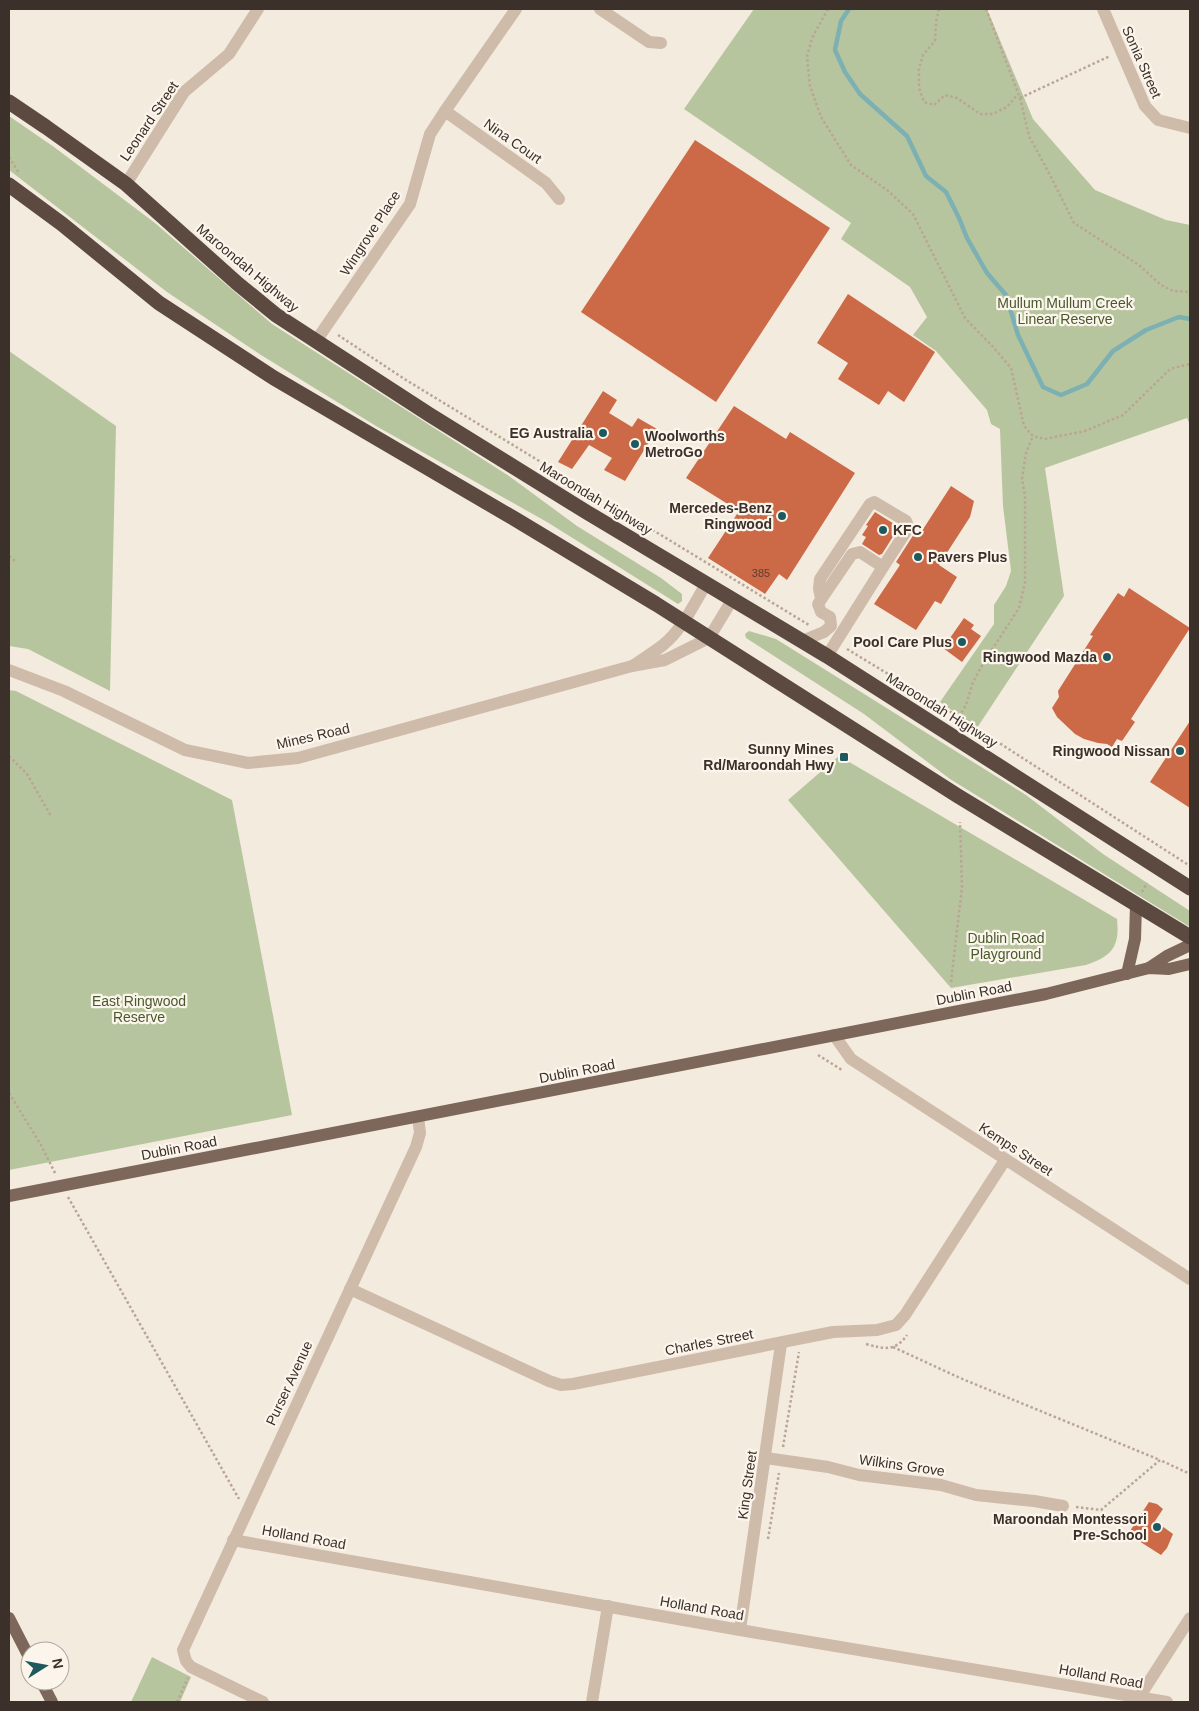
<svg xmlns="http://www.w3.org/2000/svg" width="1199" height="1711" viewBox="0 0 1199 1711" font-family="Helvetica,sans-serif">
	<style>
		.green { fill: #b7c59e }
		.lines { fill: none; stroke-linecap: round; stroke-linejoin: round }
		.stream { stroke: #7cb0b3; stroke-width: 4.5 }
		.building { fill: #cc6946 }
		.path { stroke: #baa594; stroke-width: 2.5; stroke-dasharray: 2.5 2.5; stroke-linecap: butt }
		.minor { stroke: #cebbaa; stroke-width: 12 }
		.major { stroke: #7d675a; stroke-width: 12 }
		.highway { stroke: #5c4a41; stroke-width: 15 }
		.poi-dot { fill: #1d595f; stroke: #fbf5ec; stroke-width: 2 }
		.labels { text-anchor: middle; stroke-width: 4.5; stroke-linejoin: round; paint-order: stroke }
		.number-label { font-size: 11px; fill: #5f3e31 }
		.street-label { font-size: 14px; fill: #3b302a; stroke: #fbf5ec }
		.park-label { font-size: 14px; fill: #485a2c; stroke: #fbf5ec }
		.poi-label { font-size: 14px; font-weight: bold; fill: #3b302a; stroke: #fbf5ec; text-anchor: end }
	</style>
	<rect width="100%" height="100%" fill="#f4ebdf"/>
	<g class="green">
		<path d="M754,9h233l46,110 62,71 71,30 24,5v200l-3,-7 -142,50 19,128 -87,132 -37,-26 54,-78v-19l12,-19 5,-15 -8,-65 -3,-77 -9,-5 -4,-14 -51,-59 -23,-16 14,-18 -17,-30 -69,-48 10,-16 -167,-114z"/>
		<path d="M9,116l45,31 101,76 117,101 237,152 68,50 84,52 21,16v7l-4,3 -131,-82 -171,-96 -115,-71 -94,-63 -158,-122z"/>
		<path d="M9,351l107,75 -6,265 -82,-42 -19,-3z"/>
		<path d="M749,631l27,8 250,156 77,59 87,57v16l-240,-148 -86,-65 -118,-76 -1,-4z"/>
		<path d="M9,690l7,1 216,109 60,315 -283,55z"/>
		<path d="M839,756l278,163c3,28 -5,37 -31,46l-135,23 -163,-188z"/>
		<path d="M152,1657l39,20 -11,25h-49z"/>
	</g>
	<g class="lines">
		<path class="stream" d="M849,9l-8,12 -6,29 10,22 15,22 47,42 19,40 20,16 13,26 8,20 20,35 19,22 12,40 25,52 18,8 26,-11 26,-33 33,-21 33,-13 11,2"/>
	</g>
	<g class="building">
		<path d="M695,140l135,88 -114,174 -135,-90z"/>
		<path d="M848,294l87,58 -31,50 -16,-11 -9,14 -41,-26 10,-16 -31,-20z"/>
		<path d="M603,391l14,9 -8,13 23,14 6,-9 19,11 -32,52 -21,-11 8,-12 -23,-13 -17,24 -14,-7z"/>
		<path d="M734,406l52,33 4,-7 65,41 -68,107 -8,-6 -14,20 -57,-36 31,-47 -53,-33z"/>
		<path d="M951,486l23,15 -4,16 -31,48 18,12 -16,27 -6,-3 -19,29 -42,-26 26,-39 -4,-3 18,-28 4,3z"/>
		<path d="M875,512l24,15 -17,27 -3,1 -17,-11 4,-7 -4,-2 6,-9 -2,-1z"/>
		<path d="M1129,588l61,40 -59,91 4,3 -13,19 -5,-2 -5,8 -5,-3 -9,-1 -14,-4 -9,-5 -18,-17 -5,-9 7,-11 -1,-6 35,-55 -3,-1 28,-42 6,4z"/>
		<path d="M964,618l10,7 -3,4 10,7 -19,26 -19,-14z"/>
		<path d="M1190,721v87l-40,-26z"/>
		<path d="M1149,1502l8,2 6,5 -8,12 18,13 -6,14 -6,7 -33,-21z"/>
	</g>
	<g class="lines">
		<g class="path">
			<path d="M828,9l-16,29 -5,19 3,29 11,31 30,48 36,25 26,24 52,104 29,30 17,20 13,58 9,10 12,3 40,-8 38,-16 47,-46 20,-5"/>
			<path d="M939,9l-3,13 -1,19 -12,14 -4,13v20l5,14 10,3 11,-10 12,3 23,16h13l14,-7 10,-12"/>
			<path d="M986,9l34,89 9,38 21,39 24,48 65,42 22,20 12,6 17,1"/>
			<path d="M1020,98l90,-42"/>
			<path d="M9,157l10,16"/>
			<path d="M338,335l68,45 403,245"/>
			<path d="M9,556l6,5"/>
			<path d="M847,649l112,68 231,149"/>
			<path d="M959,717l7,-12 7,-23 11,-20 35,-54 6,-25v-87l-3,-17 4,-26 7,-17"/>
			<path d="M9,756l18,18 24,42"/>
			<path d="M1142,892l5,-9"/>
			<path d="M951,982l11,-95 -2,-65"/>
			<path d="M818,1055l24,15"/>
			<path d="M9,1093l32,52 15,30"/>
			<path d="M68,1197l171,302"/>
			<path d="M866,1344c18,5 29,8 41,-9"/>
			<path d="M893,1347l67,31 200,82"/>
			<path d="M783,1447l16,-95"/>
			<path d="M1076,1507l25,3 59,-50 30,14"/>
			<path d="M768,1539l11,-66"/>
			<path d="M177,1702l11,-24"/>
		</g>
		<g class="minor">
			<path d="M600,9l49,33 12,1"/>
			<path d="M1103,9l42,97 13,14 32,8"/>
			<path d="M445,111l101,72 13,16"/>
			<path d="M126,184l58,-92 45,-38 29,-45"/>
			<path d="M316,341l94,-137 20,-70 15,-23 71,-102"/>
			<path d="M821,598l-2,-9 1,-10 50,-75 4,-2 32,19 2,5 -1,4 -24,37"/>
			<path d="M802,641l22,-9 7,-6 -1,-9 -9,-5 -3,-8 34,-50 8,-2 23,15 -56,89"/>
			<path d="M634,665c10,-7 20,-13 29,-20 19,-15 31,-41 43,-61"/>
			<path d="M9,670l55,21 121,59 63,13 50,-5 334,-92 33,-6 44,-22 23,-38"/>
			<path d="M834,1035l17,24 339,220"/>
			<path d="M350,1289l199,92 12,4 12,-1 260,-52 44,-2 19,-5 9,-10 100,-155"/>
			<path d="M766,1458l62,9 31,8 82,10 35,10 58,6 29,5"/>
			<path d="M233,1540l507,90 427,72"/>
			<path d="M740,1630l41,-286"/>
			<path d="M263,1702l-72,-35 -5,-6 -3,-11 233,-503 4,-14 -2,-16"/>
			<path d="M592,1702l16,-96"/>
			<path d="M1136,1702l54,-84"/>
		</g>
		<g class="major">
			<path d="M1149,968l18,-12 23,-11"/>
			<path d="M1127,974l8,-35 1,-34"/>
			<path d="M9,1196l1037,-202 103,-26 20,1 21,-5"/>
			<path d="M9,1618l21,41"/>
			<path d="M41,1681l11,21"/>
		</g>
		<g class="highway">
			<path d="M9,102l37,25 80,57 112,100 38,31 154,100 158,98 239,143 363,232"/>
			<path d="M9,185l53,39 97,79 115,75 241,141 141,85 302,192 232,141"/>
		</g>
	</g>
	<g class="poi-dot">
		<circle cx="603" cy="433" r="5"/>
		<circle cx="635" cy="444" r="5"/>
		<circle cx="782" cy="516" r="5"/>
		<circle cx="883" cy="530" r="5"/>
		<circle cx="918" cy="557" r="5"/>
		<circle cx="962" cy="642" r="5"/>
		<circle cx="1107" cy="657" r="5"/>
		<circle cx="1180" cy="751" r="5"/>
		<rect x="839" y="752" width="10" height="10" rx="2.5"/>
		<circle cx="1157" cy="1527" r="5"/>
	</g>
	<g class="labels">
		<g class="number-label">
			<text x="761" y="577">385</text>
		</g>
		<g class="street-label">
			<text transform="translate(1142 62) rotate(66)" y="5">Sonia Street</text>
			<text transform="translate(149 121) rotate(-56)" y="5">Leonard Street</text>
			<text transform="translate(513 141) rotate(35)" y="5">Nina Court</text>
			<text transform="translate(370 233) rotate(-57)" y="5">Wingrove Place</text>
			<text transform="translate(248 268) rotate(40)" y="5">Maroondah Highway</text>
			<text transform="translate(596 498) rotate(31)" y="5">Maroondah Highway</text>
			<text transform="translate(942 710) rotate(32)" y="5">Maroondah Highway</text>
			<text transform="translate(313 736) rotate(-13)" y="5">Mines Road</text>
			<text transform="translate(974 993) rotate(-11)" y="5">Dublin Road</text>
			<text transform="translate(577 1071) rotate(-11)" y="5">Dublin Road</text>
			<text transform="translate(179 1148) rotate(-11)" y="5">Dublin Road</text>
			<text transform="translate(1016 1149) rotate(33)" y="5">Kemps Street</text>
			<text transform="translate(709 1342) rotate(-11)" y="5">Charles Street</text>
			<text transform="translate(289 1383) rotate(-65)" y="5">Purser Avenue</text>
			<text transform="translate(902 1465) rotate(8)" y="5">Wilkins Grove</text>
			<text transform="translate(747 1485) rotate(-82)" y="5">King Street</text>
			<text transform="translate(304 1537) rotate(10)" y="5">Holland Road</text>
			<text transform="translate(702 1608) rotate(10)" y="5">Holland Road</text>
			<text transform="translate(1101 1676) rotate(10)" y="5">Holland Road</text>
		</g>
		<g class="park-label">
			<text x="1065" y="308">Mullum Mullum Creek<tspan x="1065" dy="16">Linear Reserve</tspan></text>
			<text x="1006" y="943">Dublin Road<tspan x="1006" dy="16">Playground</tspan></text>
			<text x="139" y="1006">East Ringwood<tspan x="139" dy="16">Reserve</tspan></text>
		</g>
		<g class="poi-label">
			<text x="593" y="438">EG Australia</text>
			<text x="645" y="441" text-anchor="start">Woolworths<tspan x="645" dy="16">MetroGo</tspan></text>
			<text x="772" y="513">Mercedes-Benz<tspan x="772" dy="16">Ringwood</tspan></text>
			<text x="893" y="535" text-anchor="start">KFC</text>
			<text x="928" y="562" text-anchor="start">Pavers Plus</text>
			<text x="952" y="647">Pool Care Plus</text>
			<text x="1097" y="662">Ringwood Mazda</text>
			<text x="834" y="754">Sunny Mines<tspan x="834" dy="16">Rd/Maroondah Hwy</tspan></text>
			<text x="1170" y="756">Ringwood Nissan</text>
			<text x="1147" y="1524">Maroondah Montessori<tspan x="1147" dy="16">Pre-School</tspan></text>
		</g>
	</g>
	<rect width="1199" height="1711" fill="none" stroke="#3b302a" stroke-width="20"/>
	<g transform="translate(45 1666) rotate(79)"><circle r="24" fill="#fbf5ec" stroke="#aea69e"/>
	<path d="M0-4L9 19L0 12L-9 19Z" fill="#1d595f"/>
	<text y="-8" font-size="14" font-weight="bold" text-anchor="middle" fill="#3b302a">N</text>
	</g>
</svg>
